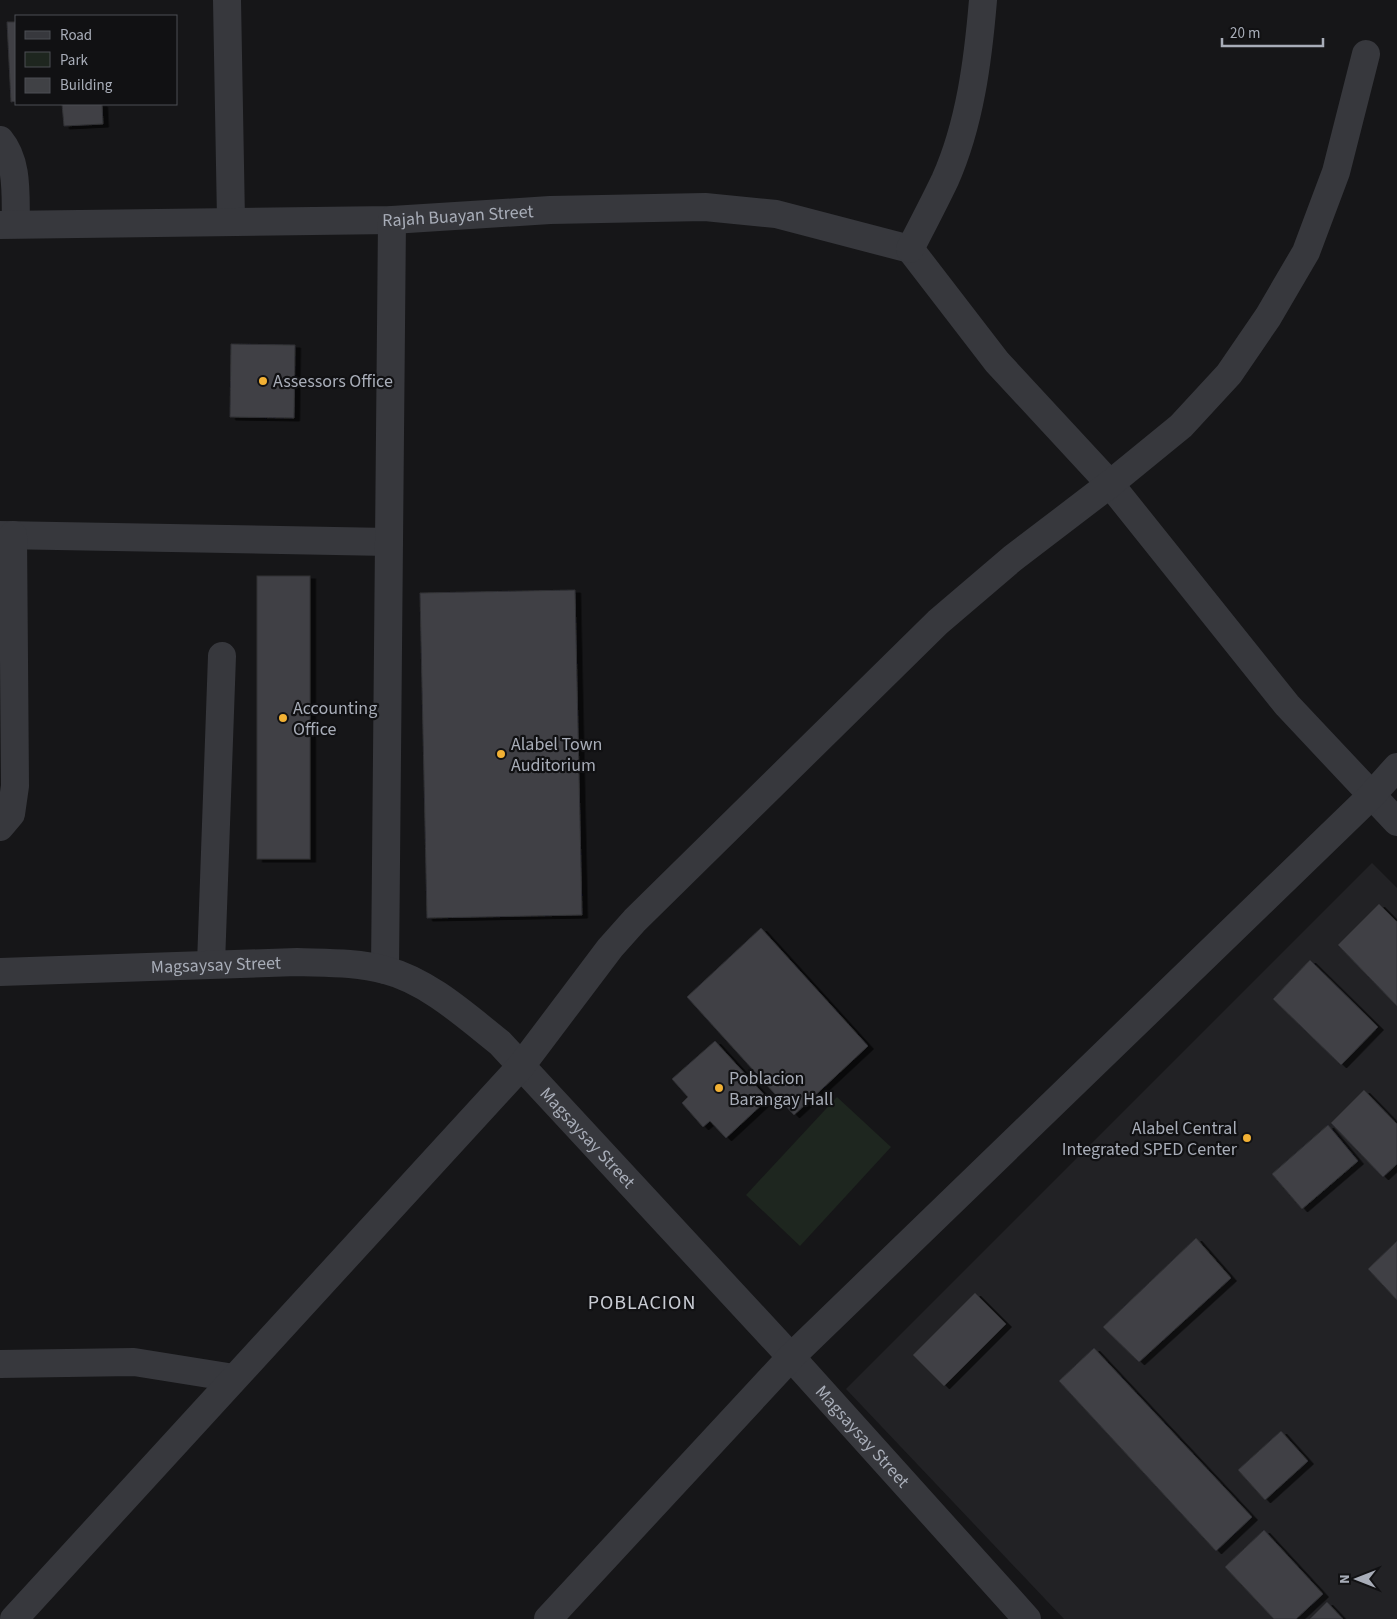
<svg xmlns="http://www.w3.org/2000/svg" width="1397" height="1619" viewBox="0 0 1397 1619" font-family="'Source Sans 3',sans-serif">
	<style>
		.built { fill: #222225 }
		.green { fill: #1e261f }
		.building { fill: #404145; stroke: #303034; filter: url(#shadow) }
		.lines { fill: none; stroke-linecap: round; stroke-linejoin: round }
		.minor { stroke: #37383d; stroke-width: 28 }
		.poi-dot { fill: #f2b134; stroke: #111113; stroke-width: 2 }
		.labels { text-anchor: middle; stroke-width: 4.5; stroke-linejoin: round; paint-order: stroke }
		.street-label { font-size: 18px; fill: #a8adb8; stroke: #111113 }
		.poi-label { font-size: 18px; fill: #a8adb8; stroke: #111113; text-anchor: start }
		.quarter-label { font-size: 20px; letter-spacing: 1px; fill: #c9ccd4; stroke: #111113 }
	</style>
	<defs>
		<filter id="shadow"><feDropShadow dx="5.5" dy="3" stdDeviation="0" flood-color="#0009"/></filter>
	</defs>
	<rect width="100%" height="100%" fill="#161618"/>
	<path class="built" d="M1372,863l25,25v731h-333l-218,-230z"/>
	<path class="green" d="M837,1097l54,50 -91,99 -54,-51z"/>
	<g class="building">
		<path d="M7,22h9v79l-5,1z"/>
		<path d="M62,104h40l1,20 -39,2z"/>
		<path d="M231,344l64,1 -1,73 -64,-1z"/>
		<rect x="257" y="576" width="53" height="283"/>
		<path d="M575,590l7,325 -155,3 -7,-325z"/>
		<path d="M1379,904l18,18v84l-59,-61z"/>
		<path d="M761,928l107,118 -74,69 -107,-118z"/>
		<path d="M1310,960l68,67 -37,38 -68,-66z"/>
		<path d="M715,1041l53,58 -42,39 -16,-17 -7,6 -21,-24 6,-6 -16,-18z"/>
		<path d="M1364,1090l33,34v40l-14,13 -52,-54z"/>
		<path d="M1328,1125l30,36 -56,48 -30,-35z"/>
		<path d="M1196,1238l35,40 -92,84 -36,-35z"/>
		<path d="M1397,1241v59l-29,-31z"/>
		<path d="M975,1293l31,31 -62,62 -31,-31z"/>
		<path d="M1094,1348l158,169 -36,34 -157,-170z"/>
		<path d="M1281,1431l27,30 -43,39 -27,-30z"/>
		<path d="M1264,1530l59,64 -27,25h-22l-49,-52z"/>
		<path d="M1327,1602l16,17h-33z"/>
	</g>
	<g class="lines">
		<g class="minor">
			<path d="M227,0l4,220"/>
			<path d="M0,140c19,23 15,56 16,84"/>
			<path id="s1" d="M0,225l392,-5 158,-10 155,-3 71,7 134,35"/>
			<path d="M910,249l87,113 113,122 177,221 110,117"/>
			<path d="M910,249c12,-23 24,-46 35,-69 25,-56 33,-120 38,-180"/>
			<path d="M0,535l389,7"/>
			<path d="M0,827l11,-13 4,-28 -2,-251"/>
			<path d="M211,964l11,-308"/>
			<path d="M385,970l7,-750"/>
			<path id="s2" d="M0,972l297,-10c29,1 60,0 88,8 43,11 81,46 115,73l291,314 236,262"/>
			<path d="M0,1364l134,-2 100,16"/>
			<path d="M14,1619l507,-553 89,-118 25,-28 303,-298 75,-64 97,-74 71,-58 48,-52 39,-57 38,-65 30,-80 30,-118"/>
			<path d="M548,1619l243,-262 580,-561 26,-29"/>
		</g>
	</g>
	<g class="poi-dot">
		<circle cx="263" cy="381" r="5"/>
		<circle cx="283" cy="718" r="5"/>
		<circle cx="501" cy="754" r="5"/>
		<circle cx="719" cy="1088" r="5"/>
		<circle cx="1247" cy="1138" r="5"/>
	</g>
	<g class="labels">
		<g class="street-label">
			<text dy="6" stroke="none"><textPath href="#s1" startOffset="458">Rajah Buayan Street</textPath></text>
			<text dy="6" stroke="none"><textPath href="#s2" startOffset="216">Magsaysay Street</textPath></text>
			<text dy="6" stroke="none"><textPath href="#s2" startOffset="652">Magsaysay Street</textPath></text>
			<text dy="6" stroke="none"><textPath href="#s2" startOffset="1058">Magsaysay Street</textPath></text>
		</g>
		<g class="poi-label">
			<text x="273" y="387">Assessors Office</text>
			<text x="293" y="714">Accounting<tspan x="293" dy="21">Office</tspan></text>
			<text x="511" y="750">Alabel Town<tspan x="511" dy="21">Auditorium</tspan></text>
			<text x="729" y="1084">Poblacion<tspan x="729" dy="21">Barangay Hall</tspan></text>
			<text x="1237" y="1134" text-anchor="end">Alabel Central<tspan x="1237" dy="21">Integrated SPED Center</tspan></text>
		</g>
		<g class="quarter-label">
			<text x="642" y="1309">POBLACION</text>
		</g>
	</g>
	<rect x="15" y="15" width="162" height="90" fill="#111113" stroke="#4d4f55"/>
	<rect x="25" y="31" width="25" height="8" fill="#37383d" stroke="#4d4f55"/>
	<text x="60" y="40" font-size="15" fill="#a8adb8">Road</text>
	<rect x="25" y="52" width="25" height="15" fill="#1e261f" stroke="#4d4f55"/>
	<text x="60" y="65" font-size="15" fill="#a8adb8">Park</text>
	<rect x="25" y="78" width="25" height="15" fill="#404145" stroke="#4d4f55"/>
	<text x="60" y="90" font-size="15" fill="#a8adb8">Building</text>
	<g transform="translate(1357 1579) rotate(270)" stroke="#111113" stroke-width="4" paint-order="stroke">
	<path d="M0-4L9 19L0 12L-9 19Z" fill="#a8adb8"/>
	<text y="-8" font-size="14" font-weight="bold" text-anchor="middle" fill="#a8adb8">N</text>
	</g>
	<path d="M1222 38v8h101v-8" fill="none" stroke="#a8adb8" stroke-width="2.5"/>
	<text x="1230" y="38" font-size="15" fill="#a8adb8" stroke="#111113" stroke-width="4" paint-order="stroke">20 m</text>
</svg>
